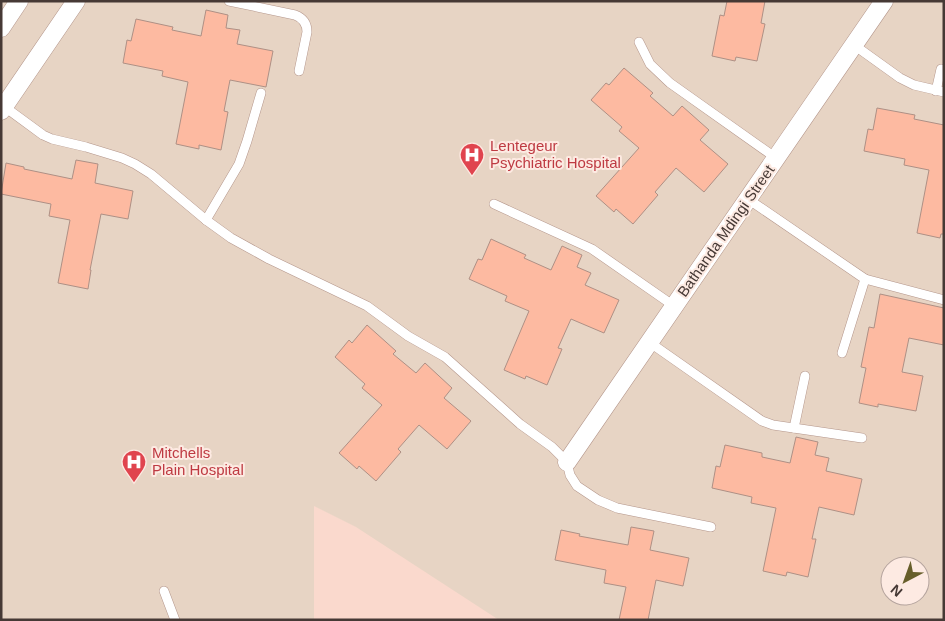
<svg xmlns="http://www.w3.org/2000/svg" width="945" height="621" viewBox="0 0 945 621" font-family="Arial,sans-serif">
	<style>
		.medical { fill: #e7d4c4; fill-rule: evenodd }
		.building { fill: #fdbaa1; stroke: #ae9085 }
		.lines { fill: none; stroke-linecap: round; stroke-linejoin: round }
		.lane-casing { stroke: #b4968b; stroke-width: 10 }
		.street-casing { stroke: #b4968b; stroke-width: 19 }
		.lane { stroke: #fff; stroke-width: 9 }
		.street { stroke: #fff; stroke-width: 18 }
		.labels { text-anchor: middle; stroke-width: 4; stroke-linejoin: round; paint-order: stroke }
		.health-label { font-size: 15px; fill: #be3a42; stroke: #fdeae2; text-anchor: start }
		.street-label { font-size: 15px; fill: #463935; stroke: #fdeae2 }
	</style>
	<rect width="100%" height="100%" fill="#fad9cd"/>
	<path class="medical" d="M1,1h943v619h-445l-143,-93 -42,-21v114h-313zM890,566h30v30h-30z"/>
	<g class="building">
		<path d="M727,1h38l-4,22 4,1 -8,37 -21,-4 -1,4 -23,-5 8,-41 4,1z"/>
		<path d="M206,10l22,5 -2,13 14,2 -3,14 36,7 -7,36 -36,-7 -6,31 4,1 -7,38 -22,-5v4l-23,-5 12,-62 -26,-6 1,-5 -40,-8 4,-23 4,1 5,-22 37,8 -1,3 29,6z"/>
		<path d="M624,68l29,25 -3,3 23,20 9,-10 27,24 -9,10 28,24 -24,28 -28,-24 -21,24 3,3 -25,29 -17,-15 -2,3 -18,-16 43,-48 -20,-17 3,-4 -31,-27 15,-17 3,2z"/>
		<path d="M877,108l38,7 -1,4 30,6v109h-3l-1,4 -23,-5 12,-63 -25,-5 1,-6 -41,-8 4,-22 5,1z"/>
		<path d="M76,160l22,4 -3,19 38,8 -5,28 -27,-5 -11,56h1l-3,19 -30,-6 12,-63 -21,-4 2,-12 -50,-10 5,-31 18,4v2l48,10z"/>
		<path d="M491,239l35,16 -2,3 27,12 11,-24 20,9 -5,12 14,6 -6,12 34,15 -15,33 -33,-14 -13,29 4,1 -15,36 -21,-9 -1,3 -21,-9 25,-59 -24,-10 2,-5 -38,-17 9,-20 4,1z"/>
		<path d="M880,294l64,14v37l-35,-7 -7,34 21,4 -7,35 -38,-7v3l-19,-4 7,-35 -5,-1 8,-40 5,1z"/>
		<path d="M367,325l29,26 -3,3 23,19 9,-10 27,25 -8,10 27,23 -24,28 -28,-24 -21,24 3,3 -25,29 -17,-15 -2,3 -18,-16 43,-48 -20,-17 3,-4 -30,-27 14,-17 3,3z"/>
		<path d="M796,437l22,5 -3,13 14,3 -3,13 36,8 -8,36 -35,-8 -7,32h4l-8,38 -21,-5 -1,4 -23,-5 13,-63 -25,-5 1,-6 -40,-9 4,-22 4,1 5,-22 37,8v4l28,6z"/>
		<path d="M631,527l23,4 -4,19 39,8 -6,28 -27,-6 -8,40h-29l7,-33 -22,-4 2,-13 -51,-10 6,-30 19,4 -1,2 49,9z"/>
	</g>
	<g class="lines">
		<defs>
			<g id="lane">
				<path d="M229,1l66,14c8,3 12,8 12,17l-8,39"/>
				<path d="M639,42l11,22 20,19 106,75"/>
				<path d="M854,45l46,33 14,7 30,7"/>
				<path d="M936,91l5,-22"/>
				<path d="M2,105l41,30 9,4 34,8 36,11 13,6 16,10 55,46 25,18 38,21 98,47 41,30 37,21 75,67 32,23 15,15 3,13 7,11 21,14 19,8 94,19"/>
				<path d="M748,199l117,80 -23,74"/>
				<path d="M494,204l98,45 82,57"/>
				<path d="M206,220l33,-56 8,-23 14,-48"/>
				<path d="M865,279l79,21"/>
				<path d="M649,342l113,79 11,4 89,13"/>
				<path d="M794,428l11,-52"/>
				<path d="M164,591l11,29"/>
			</g>
			<g id="street">
				<path d="M1,28l18,-27"/>
				<path d="M1,111l75,-110"/>
				<path d="M567,462l317,-461"/>
			</g>
		</defs>
		<use href="#lane" class="lane-casing"/>
		<use href="#street" class="street-casing"/>
		<use href="#lane" class="lane"/>
		<use href="#street" class="street"/>
	</g>
	<defs>
		<symbol id="hospital-pin" viewBox="-11 -11 22 30"><path d="M0 17L-7.5 6A9.5 9.5 0 1 1 7.5 6Z" fill="#e0444e" stroke="#fdeae2"/><path d="M-5-5h3v3.5h4V-5h3V5h-3V1.5h-4V5h-3Z" fill="#fff"/></symbol>
	</defs>
	<g fill-rule="evenodd">
		<use href="#hospital-pin" x="458" y="141" width="28" height="38"/>
		<use href="#hospital-pin" x="120" y="448" width="28" height="38"/>
	</g>
	<g class="labels">
		<g class="health-label">
			<text x="490" y="151">Lentegeur<tspan x="490" dy="17">Psychiatric Hospital</tspan></text>
			<text x="152" y="458">Mitchells<tspan x="152" dy="17">Plain Hospital</tspan></text>
		</g>
		<g class="street-label">
			<text transform="translate(726 231) rotate(-55)" y="5">Bathanda Mdingi Street</text>
		</g>
	</g>
	<rect width="945" height="621" fill="none" stroke="#463935" stroke-width="5"/>
	<g transform="translate(905 581) rotate(221)"><circle r="24" fill="#fdeae2" stroke="#b4a39d"/>
	<path d="M0-4L9 19L0 12L-9 19Z" fill="#675e2a"/>
	<text y="-8" font-size="14" font-weight="bold" text-anchor="middle" fill="#463935">N</text>
	</g>
</svg>
